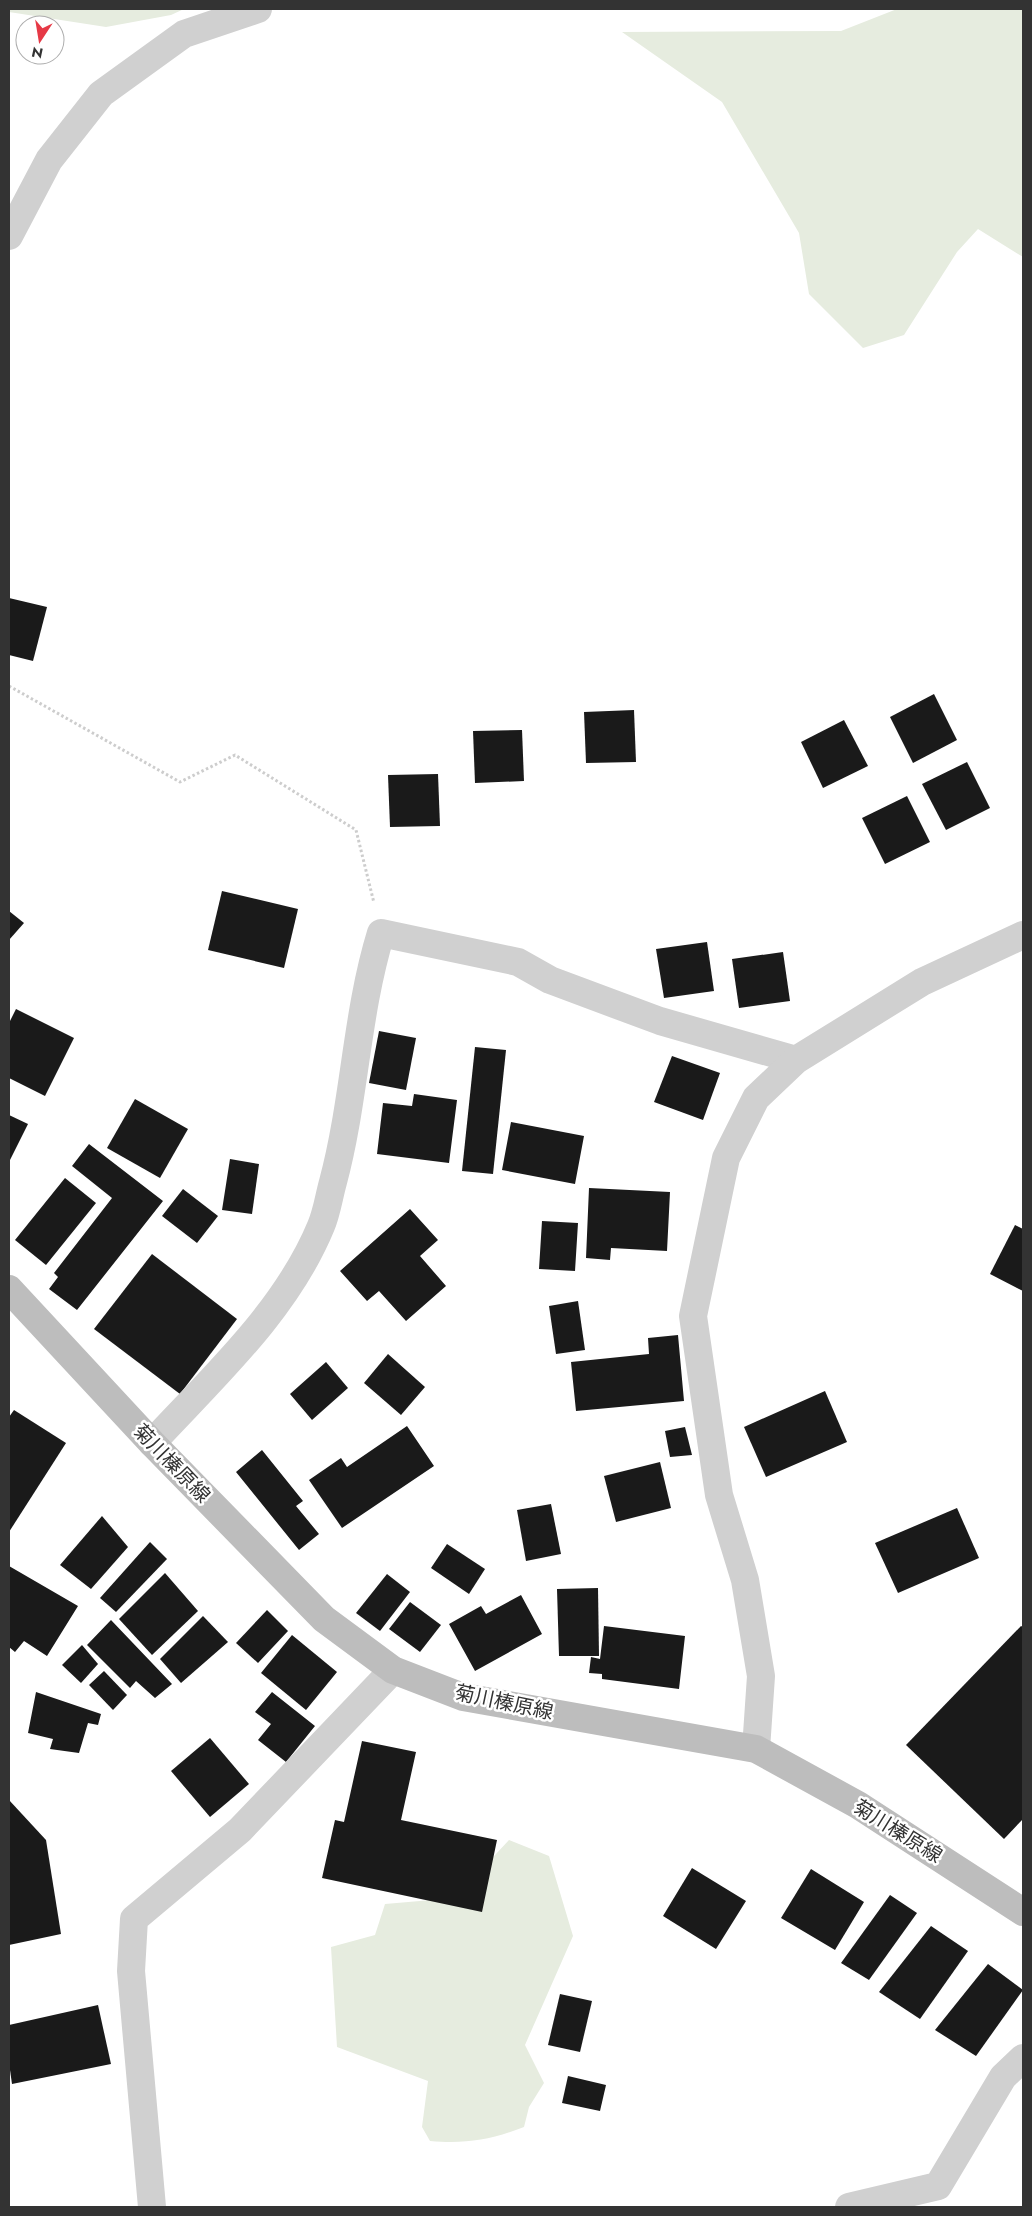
<svg xmlns="http://www.w3.org/2000/svg" width="1032" height="2216" viewBox="0 0 1032 2216" font-family="Jost,'Noto Sans JP',sans-serif">
	<style>
		.green { fill: #e6ecdf }
		.building { fill: #1a1a1a }
		.lines { fill: none; stroke-linecap: round; stroke-linejoin: round }
		.path { stroke: #cdcdcd; stroke-width: 3; stroke-dasharray: 2.5 2.5; stroke-linecap: butt }
		.minor { stroke: #d0d0d0; stroke-width: 28 }
		.tertiary { stroke: #d0d0d0; stroke-width: 28 }
		.secondary { stroke: #bdbdbd; stroke-width: 28 }
		.labels { text-anchor: middle; stroke-width: 5; stroke-linejoin: round; paint-order: stroke }
		.street-label { font-size: 20px; fill: #333; stroke: #fff }
	</style>
	<rect width="100%" height="100%" fill="#fff"/>
	<g class="green">
		<path d="M9,9h175l-13,6 -65,12 -97,-15z"/>
		<path d="M897,9h126v248l-45,-28 -21,23 -53,83 -41,13 -54,-54 -10,-61 -77,-131 -100,-70 219,-1z"/>
		<path d="M509,1840l40,16 24,80 -48,109 19,38 -15,24 -5,20c-34,13 -58,17 -94,14l-8,-14 6,-46 -91,-34 -6,-100 44,-12 10,-31 70,-6z"/>
	</g>
	<g class="building">
		<path d="M9,598l38,9 -14,54 -24,-6z"/>
		<path d="M934,694l23,46 -44,23 -23,-46z"/>
		<path d="M634,710l2,52 -50,1 -2,-51z"/>
		<path d="M844,720l24,46 -45,22 -22,-46z"/>
		<path d="M522,730l2,51 -49,2 -2,-52z"/>
		<path d="M967,762l23,46 -44,22 -24,-46z"/>
		<path d="M438,774l2,52 -50,1 -2,-52z"/>
		<path d="M907,796l23,46 -45,22 -23,-46z"/>
		<path d="M222,891l76,18 -14,59 -76,-18z"/>
		<path d="M9,911l15,12 -15,17z"/>
		<path d="M707,942l7,49 -50,7 -8,-49z"/>
		<path d="M783,952l7,49 -51,7 -7,-49z"/>
		<path d="M16,1009l58,29 -29,58 -36,-18v-55z"/>
		<path d="M379,1031l37,7 -10,52 -37,-7z"/>
		<path d="M475,1047l31,3 -13,124 -31,-3z"/>
		<path d="M672,1056l48,17 -17,47 -49,-18z"/>
		<path d="M414,1094l43,6 -8,63 -72,-9 6,-51 29,3z"/>
		<path d="M135,1099l53,30 -28,49 -53,-30z"/>
		<path d="M9,1115l19,9 -19,38z"/>
		<path d="M511,1122l73,14 -9,48 -73,-14z"/>
		<path d="M89,1144l74,57 -86,109 -28,-21 9,-12 -4,-4 58,-75 -40,-32z"/>
		<path d="M230,1159l29,5 -7,50 -30,-4z"/>
		<path d="M65,1178l31,25 -50,62 -31,-25z"/>
		<path d="M589,1188l81,4 -3,59 -56,-3 -1,12 -24,-2z"/>
		<path d="M183,1189l35,27 -21,27 -35,-27z"/>
		<path d="M410,1209l28,31 -18,16 26,30 -40,35 -27,-30 -12,10 -27,-30z"/>
		<path d="M542,1221l36,2 -3,48 -36,-2z"/>
		<path d="M1015,1225l8,4v62l-33,-17z"/>
		<path d="M152,1254l85,65 -57,75 -86,-65z"/>
		<path d="M578,1301l7,49 -29,4 -7,-48z"/>
		<path d="M678,1335l6,66 -108,10 -5,-49 78,-8 -1,-16z"/>
		<path d="M388,1354l37,33 -24,28 -37,-32z"/>
		<path d="M326,1362l22,26 -36,32 -22,-26z"/>
		<path d="M825,1391l22,51 -81,35 -22,-50z"/>
		<path d="M14,1410l52,33 -57,89v-115z"/>
		<path d="M407,1426l27,40 -92,62 -33,-48 32,-22 6,9z"/>
		<path d="M685,1427l7,28 -22,2 -5,-26z"/>
		<path d="M262,1450l41,51 -7,5 23,28 -20,16 -63,-78z"/>
		<path d="M660,1462l11,46 -55,14 -12,-46z"/>
		<path d="M551,1504l10,50 -35,7 -9,-51z"/>
		<path d="M957,1508l22,50 -81,35 -23,-50z"/>
		<path d="M102,1516l26,31 -37,42 -31,-24z"/>
		<path d="M150,1542l17,17 -51,53 -16,-14z"/>
		<path d="M447,1544l38,25 -16,25 -38,-26z"/>
		<path d="M9,1566l69,40 -31,50 -23,-15 -9,11 -6,-5z"/>
		<path d="M165,1573l33,38 -46,44 -33,-36z"/>
		<path d="M387,1574l23,18 -30,39 -24,-18z"/>
		<path d="M598,1588l1,68h-40l-2,-67z"/>
		<path d="M521,1595l21,39 -67,37 -26,-47 32,-18 5,8z"/>
		<path d="M410,1602l31,23 -21,27 -31,-23z"/>
		<path d="M267,1610l21,21 -30,32 -22,-20z"/>
		<path d="M203,1616l25,26 -47,41 -21,-24z"/>
		<path d="M111,1620l61,64 -17,14 -19,-17 -6,7 -43,-43z"/>
		<path d="M604,1626l81,10 -6,53 -77,-10v-5l-13,-1 2,-16 9,2z"/>
		<path d="M1021,1626l2,1v192l-19,20 -98,-94z"/>
		<path d="M292,1635l45,37 -31,38 -45,-37z"/>
		<path d="M82,1645l16,19 -17,19 -19,-18z"/>
		<path d="M104,1671l23,24 -14,15 -24,-25z"/>
		<path d="M36,1692l65,22 -3,11 -10,-2 -9,30 -29,-4 3,-10 -25,-6z"/>
		<path d="M272,1692l43,34 -29,36 -28,-22 13,-16 -16,-12z"/>
		<path d="M210,1738l39,46 -39,33 -39,-46z"/>
		<path d="M362,1741l54,11 -15,68 96,20 -15,72 -160,-34 13,-58 9,2z"/>
		<path d="M9,1800l37,40 15,94 -52,11z"/>
		<path d="M692,1868l54,33 -30,48 -53,-33z"/>
		<path d="M811,1869l53,33 -29,48 -54,-32z"/>
		<path d="M890,1895l27,18 -48,67 -28,-17z"/>
		<path d="M931,1926l37,25 -48,68 -41,-27z"/>
		<path d="M988,1964l35,26 -47,66 -41,-26z"/>
		<path d="M560,1994l32,7 -12,51 -32,-7z"/>
		<path d="M98,2005l13,59 -99,20 -3,-21v-38z"/>
		<path d="M568,2076l38,9 -6,26 -38,-8z"/>
	</g>
	<g class="lines">
		<path class="path" d="M9,686l171,96 55,-27 121,75 18,73"/>
		<g class="minor">
			<path d="M152,1443c61,-66 134,-132 169,-217 6,-14 8,-30 12,-44 22,-82 23,-168 48,-249l137,29 32,18 110,41 136,39"/>
			<path d="M756,1749l5,-73 -16,-96 -26,-85 -26,-179 33,-158 30,-60 40,-38 126,-78 101,-47"/>
			<path d="M152,2207l-21,-236 3,-52 106,-89 153,-160"/>
			<path d="M849,2207l89,-21 65,-109 20,-19"/>
		</g>
		<path class="tertiary" d="M9,236l40,-76 52,-66 83,-60 74,-25"/>
		<path class="secondary" d="M9,1289l143,154 172,176 69,51 70,27 293,52 102,56 165,107"/>
	</g>
	<g class="labels">
		<g class="street-label">
			<text transform="translate(172 1463) rotate(46)" y="7">菊川榛原線</text>
			<text transform="translate(504 1702) rotate(12)" y="7">菊川榛原線</text>
			<text transform="translate(898 1831) rotate(32)" y="7">菊川榛原線</text>
		</g>
	</g>
	<rect width="1032" height="2216" fill="none" stroke="#333333" stroke-width="20"/>
	<g transform="translate(40 40) rotate(192)"><circle r="24" fill="#ffffff" stroke="#adadad"/>
	<path d="M0-4L9 19L0 12L-9 19Z" fill="#e63946"/>
	<text y="-8" font-size="14" font-weight="bold" text-anchor="middle" fill="#333333">N</text>
	</g>
</svg>
